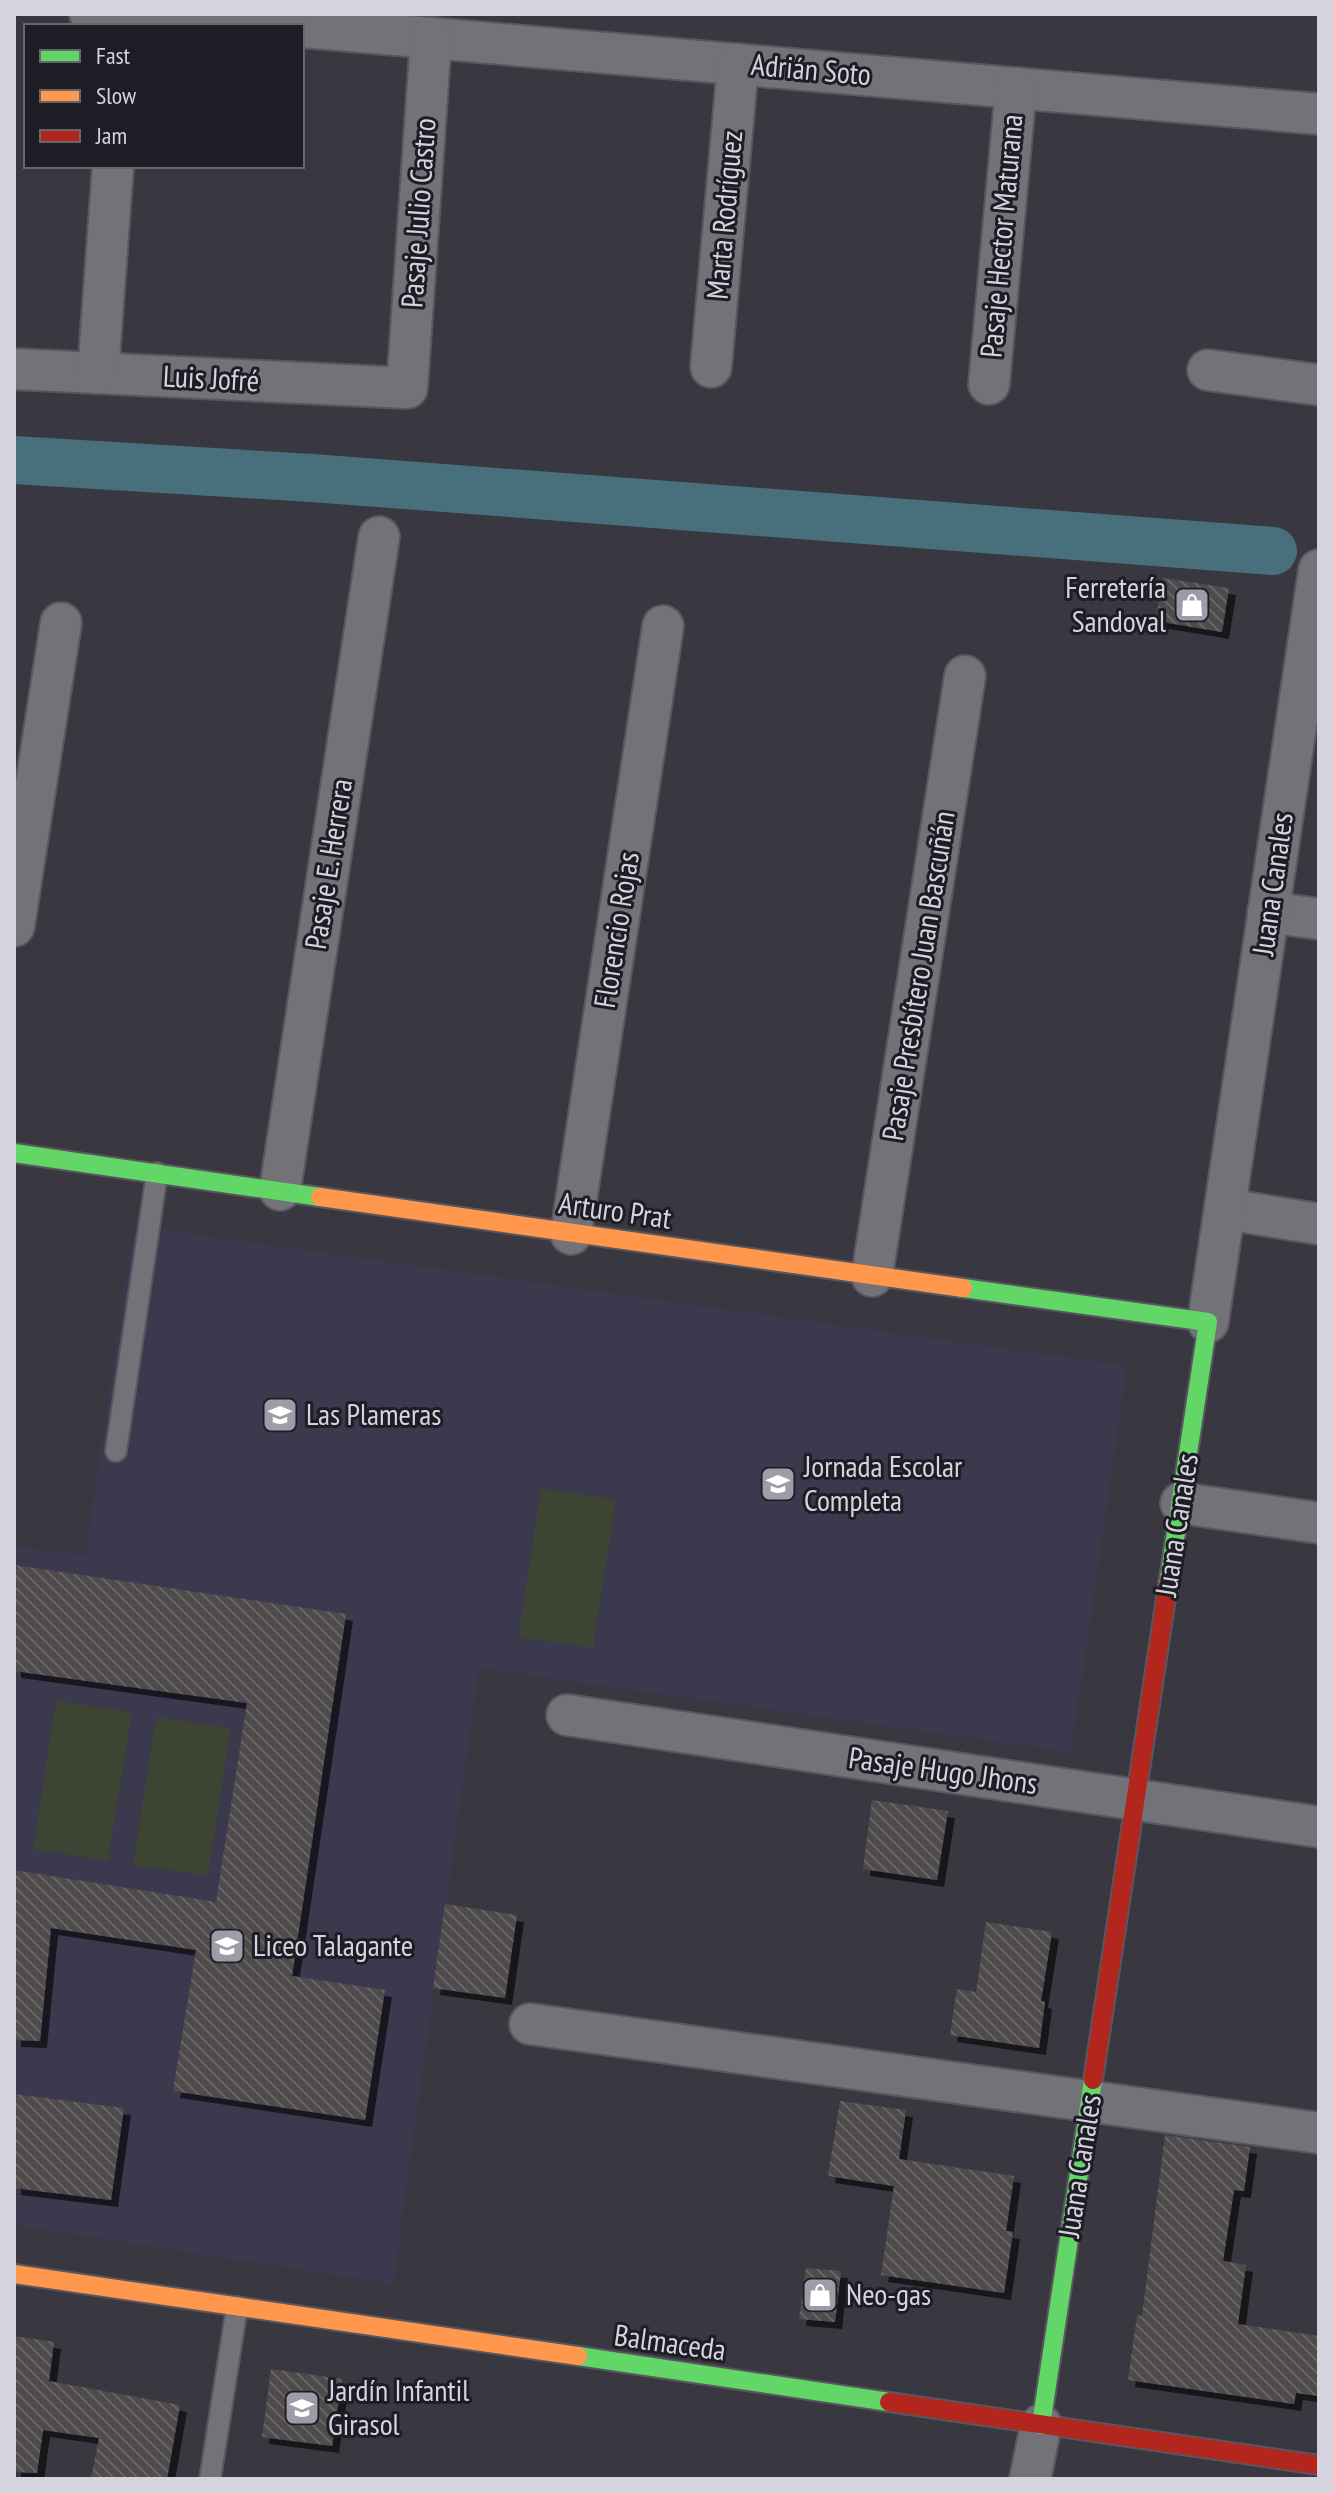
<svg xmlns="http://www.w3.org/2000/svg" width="1333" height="2493" viewBox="0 0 1333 2493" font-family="'PT Sans Narrow',sans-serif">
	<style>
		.built { fill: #3c384e }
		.pitch { fill: #3c4434 }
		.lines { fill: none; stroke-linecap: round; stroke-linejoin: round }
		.canal { stroke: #47707c; stroke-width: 48 }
		.building { fill: url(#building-back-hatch); filter: url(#shadow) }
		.lane-casing { stroke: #58575f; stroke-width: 24 }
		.street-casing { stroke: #58575f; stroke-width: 44 }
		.fast-casing { stroke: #58575f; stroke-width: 22 }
		.slow-casing { stroke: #58575f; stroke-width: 22 }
		.jam-casing { stroke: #58575f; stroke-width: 22 }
		.lane { stroke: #737278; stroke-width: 20 }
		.street { stroke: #737278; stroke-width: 40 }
		.fast { stroke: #63d668; stroke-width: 18 }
		.slow { stroke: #ff974d; stroke-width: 18 }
		.jam { stroke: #b3261e; stroke-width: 18 }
		.labels { text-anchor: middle; stroke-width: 6; stroke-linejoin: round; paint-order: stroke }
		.street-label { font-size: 30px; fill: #d5d3de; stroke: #1e1c24 }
		.poi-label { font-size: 30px; fill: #d5d3de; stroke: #1e1c24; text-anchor: start }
	</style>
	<defs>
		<pattern id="building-back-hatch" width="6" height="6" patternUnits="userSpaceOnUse" patternTransform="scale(2)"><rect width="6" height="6" fill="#4f4c4d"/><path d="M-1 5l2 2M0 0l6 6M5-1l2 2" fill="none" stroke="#676566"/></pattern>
		<filter id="shadow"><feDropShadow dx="7" dy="7" stdDeviation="0" flood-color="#0009"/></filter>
	</defs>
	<rect width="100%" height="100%" fill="#393841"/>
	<path class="built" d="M134,1226l993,140 -56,386 -592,-84 -86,616 -379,-59v-679l71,10z"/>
	<g class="pitch">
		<path d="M541,1489l75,10 -23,149 -75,-11z"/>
		<path d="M56,1701l76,11 -24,149 -75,-12z"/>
		<path d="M156,1717l75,11 -23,148 -75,-11z"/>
	</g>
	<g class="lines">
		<path class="canal" d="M14,460l298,18 961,73"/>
	</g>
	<g class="building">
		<path d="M1162,578l67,10 -7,44 -66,-11z"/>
		<path d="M14,1565l332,49 -54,362 93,14 -20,130 -192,-29 23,-141 -145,-22 -11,113 -26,-1v-170l202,32 31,-199 -233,-32z"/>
		<path d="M872,1800l76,11 -11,69 -74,-11z"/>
		<path d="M445,1904l72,11 -12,83 -72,-10z"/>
		<path d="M986,1922l66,10 -11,69 4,1 -6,46 -89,-13 7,-46 19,3z"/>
		<path d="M14,2094l110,14 -13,92 -97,-12z"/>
		<path d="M840,2101l66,9 -7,49 115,17 -8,55 7,1 -9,61 -123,-18 13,-89 -66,-10z"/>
		<path d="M1165,2135l85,12 -6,44 -10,-1 -11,71 23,4 -8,59 81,12v60l-23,-3 -2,11 -166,-24 9,-65 5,1z"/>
		<path d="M806,2268l35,3 -6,51 -36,-3z"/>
		<path d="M14,2336l40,6 -5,39 131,24 -13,74h-76l8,-41 -56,-8 -6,43 -23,-1z"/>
		<path d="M271,2369l71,10 -10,67 -70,-9z"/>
	</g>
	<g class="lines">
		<defs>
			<g id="lane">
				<path d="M116,1451l41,-278"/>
				<path d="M210,2479l27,-172"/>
			</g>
			<g id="street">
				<path d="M90,14l195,12"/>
				<path d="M302,27l1017,87"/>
				<path d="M711,367l27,-303"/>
				<path d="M14,369l393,19 24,-350"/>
				<path d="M1208,370l111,15"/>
				<path d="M98,373l15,-207"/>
				<path d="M989,384l27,-296"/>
				<path d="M1268,912l51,7"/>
				<path d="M14,926l47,-303"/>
				<path d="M280,1190l99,-653"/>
				<path d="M1225,1209l94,15"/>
				<path d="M571,1234l92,-608"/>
				<path d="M872,1276l93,-600"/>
				<path d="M1208,1322l111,-752"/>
				<path d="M1181,1503l138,20"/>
				<path d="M567,1715l752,112"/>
				<path d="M530,2024l789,109"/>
				<path d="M1030,2479l11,-54"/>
			</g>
			<g id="fast">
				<path d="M14,1153l306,44"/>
				<path d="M963,1288l245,34 -40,263"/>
				<path d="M578,2356l311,46"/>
				<path d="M1041,2425l52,-345"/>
			</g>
			<g id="slow">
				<path d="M320,1197l643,91"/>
				<path d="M14,2274l564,82"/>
			</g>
			<g id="jam">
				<path d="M1093,2080l75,-495"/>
				<path d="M889,2402l430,63"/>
			</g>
		</defs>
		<use href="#lane" class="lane-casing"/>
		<use href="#street" class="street-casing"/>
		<use href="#fast" class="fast-casing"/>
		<use href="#slow" class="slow-casing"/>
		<use href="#jam" class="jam-casing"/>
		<use href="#lane" class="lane"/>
		<use href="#street" class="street"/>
		<use href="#fast" class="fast"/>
		<use href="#slow" class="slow"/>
		<use href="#jam" class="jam"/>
	</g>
	<defs>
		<symbol id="shop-square" viewBox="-11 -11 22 22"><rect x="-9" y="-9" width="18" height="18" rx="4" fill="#9e9da7" stroke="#1e1c24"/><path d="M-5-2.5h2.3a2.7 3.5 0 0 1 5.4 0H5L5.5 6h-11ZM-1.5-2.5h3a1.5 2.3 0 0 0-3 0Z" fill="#fff"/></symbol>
		<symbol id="school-square" viewBox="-11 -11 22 22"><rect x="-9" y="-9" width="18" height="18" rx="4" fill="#9e9da7" stroke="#1e1c24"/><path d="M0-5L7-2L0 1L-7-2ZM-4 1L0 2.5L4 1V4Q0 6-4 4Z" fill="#fff"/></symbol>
	</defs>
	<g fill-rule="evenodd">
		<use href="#shop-square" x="1172" y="585" width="40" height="40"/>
		<use href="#school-square" x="260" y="1395" width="40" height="40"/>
		<use href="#school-square" x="758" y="1464" width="40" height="40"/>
		<use href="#school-square" x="207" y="1926" width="40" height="40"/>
		<use href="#shop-square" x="800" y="2275" width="40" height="40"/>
		<use href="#school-square" x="282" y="2388" width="40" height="40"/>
	</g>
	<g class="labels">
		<g class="street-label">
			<text transform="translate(811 70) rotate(5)" y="10">Adrián Soto</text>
			<text transform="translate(419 213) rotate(-86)" y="10">Pasaje Julio Castro</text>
			<text transform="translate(725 215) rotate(-85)" y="10">Marta Rodríguez</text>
			<text transform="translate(1002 236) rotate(-85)" y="10">Pasaje Hector Maturana</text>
			<text transform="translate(211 379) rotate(3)" y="10">Luis Jofré</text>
			<text transform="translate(329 864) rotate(-81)" y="10">Pasaje E. Herrera</text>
			<text transform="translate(1273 884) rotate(-82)" y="10">Juana Canales</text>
			<text transform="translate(617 930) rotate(-81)" y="10">Florencio Rojas</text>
			<text transform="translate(919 976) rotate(-81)" y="10">Pasaje Presbítero Juan Bascuñán</text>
			<text transform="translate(615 1211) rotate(8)" y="10">Arturo Prat</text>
			<text transform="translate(1177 1525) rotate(-81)" y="10">Juana Canales</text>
			<text transform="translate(943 1771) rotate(8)" y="10">Pasaje Hugo Jhons</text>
			<text transform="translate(1080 2166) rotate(-81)" y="10">Juana Canales</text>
			<text transform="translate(670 2343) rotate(8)" y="10">Balmaceda</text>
		</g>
		<g class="poi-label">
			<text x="1166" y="598" text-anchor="end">Ferretería<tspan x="1166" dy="34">Sandoval</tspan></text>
			<text x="306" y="1425">Las Plameras</text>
			<text x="804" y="1477">Jornada Escolar<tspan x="804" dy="34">Completa</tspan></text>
			<text x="253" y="1956">Liceo Talagante</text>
			<text x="846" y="2305">Neo-gas</text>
			<text x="328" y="2401">Jardín Infantil<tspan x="328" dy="34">Girasol</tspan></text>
		</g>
	</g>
	<rect width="1333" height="2493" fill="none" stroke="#d5d3de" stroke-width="32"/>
	<rect x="24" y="24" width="280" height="144" fill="#1e1c24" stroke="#67656e" stroke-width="2"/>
	<rect x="40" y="50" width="40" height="12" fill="#63d668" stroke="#67656e" stroke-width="2"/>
	<text x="96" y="64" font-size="24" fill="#d5d3de">Fast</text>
	<rect x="40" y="90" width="40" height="12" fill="#ff974d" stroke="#67656e" stroke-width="2"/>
	<text x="96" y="104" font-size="24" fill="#d5d3de">Slow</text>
	<rect x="40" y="130" width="40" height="12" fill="#b3261e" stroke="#67656e" stroke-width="2"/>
	<text x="96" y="144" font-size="24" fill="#d5d3de">Jam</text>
</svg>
